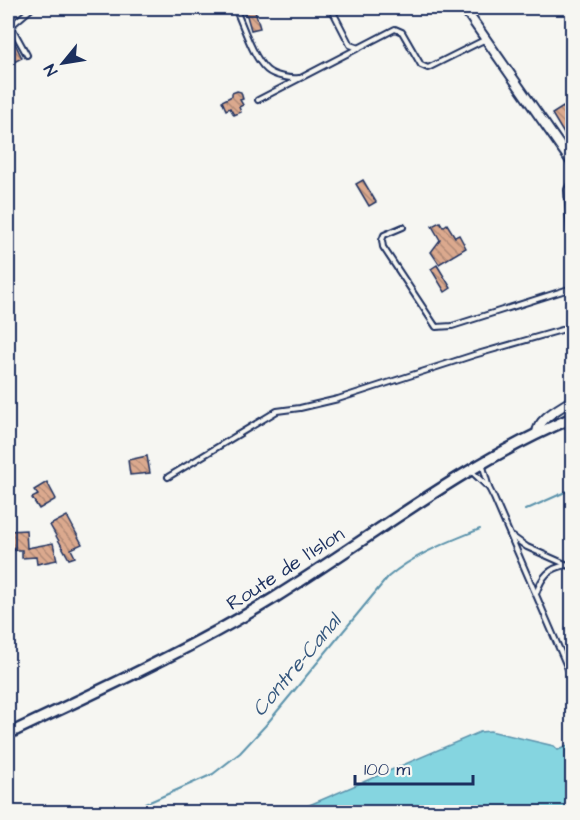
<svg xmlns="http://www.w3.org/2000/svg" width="580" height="820" viewBox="0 0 580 820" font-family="'Architects Daughter',sans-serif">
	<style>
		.water { fill: #85d5e0; stroke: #5b93ac; stroke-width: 1.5 }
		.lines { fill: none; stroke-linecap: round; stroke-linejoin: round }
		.stream { stroke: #5b93ac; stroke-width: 2 }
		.building { fill: url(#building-back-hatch); stroke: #1b2f5e; stroke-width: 1.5 }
		.service-casing { stroke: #1b2f5e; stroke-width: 8 }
		.minor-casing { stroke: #1b2f5e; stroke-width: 12 }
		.tertiary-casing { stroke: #1b2f5e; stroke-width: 14 }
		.service { stroke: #f6f6f2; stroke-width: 4 }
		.minor { stroke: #f6f6f2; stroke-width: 8 }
		.tertiary { stroke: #f6f6f2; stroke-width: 9 }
		.labels { text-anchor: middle; stroke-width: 5; stroke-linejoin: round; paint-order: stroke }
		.street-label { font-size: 20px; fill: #1b2f5e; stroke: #f6f6f2 }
		.water-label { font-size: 21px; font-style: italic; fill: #36587e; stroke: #f6f6f2 }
	</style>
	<defs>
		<pattern id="building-back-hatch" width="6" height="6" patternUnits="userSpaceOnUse" patternTransform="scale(1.5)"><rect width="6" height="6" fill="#dba98e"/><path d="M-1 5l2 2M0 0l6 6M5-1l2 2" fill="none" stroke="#b18a77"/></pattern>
	</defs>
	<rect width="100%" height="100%" fill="#f6f6f2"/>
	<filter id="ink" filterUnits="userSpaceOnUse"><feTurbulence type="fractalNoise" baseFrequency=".0167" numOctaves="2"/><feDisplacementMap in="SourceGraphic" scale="12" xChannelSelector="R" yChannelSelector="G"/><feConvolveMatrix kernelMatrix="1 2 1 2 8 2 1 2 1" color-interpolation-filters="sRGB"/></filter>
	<g filter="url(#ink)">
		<path class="water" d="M490,731l64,15 4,4 14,-6v68h-279l187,-80z"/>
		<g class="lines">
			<g class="stream">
				<path d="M525,510l47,-21"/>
				<path d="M127,812l86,-38 27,-21 25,-27 123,-149c27,-23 60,-35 92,-48"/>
			</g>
		</g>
		<g class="building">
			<path d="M247,8h10l-2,3 5,17 -9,2 -4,-14 -3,-2z"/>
			<path d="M8,29l14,29 -8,4 -6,-14z"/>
			<path d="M237,91l4,1 2,7 -3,1 3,5 -4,2 2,5 -7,3 -4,-7 -4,2 -4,-9 10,-5v-3z"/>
			<path d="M563,107l10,14v8l-9,5 -12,-20z"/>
			<path d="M363,180l13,22 -7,4 -13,-22z"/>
			<path d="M440,222l3,5 4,-3 8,13 4,-2 7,13 -27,16 -8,-12 9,-12 -8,-14z"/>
			<path d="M437,265l14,23 -6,4 -14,-23z"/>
			<path d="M147,456l3,17 -20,2 -2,-15z"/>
			<path d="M47,482l9,17 -17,10 -7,-11 6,-3 -4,-5z"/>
			<path d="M67,516l15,28 -11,5 4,8 -6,2 -19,-34z"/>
			<path d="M26,530l1,18 26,-5 4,17 -20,4 -1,-7 -14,1v-8h-9v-3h-5v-16z"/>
		</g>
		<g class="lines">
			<defs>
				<g id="service">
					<path d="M235,8c8,17 18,50 32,62 7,6 23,9 32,8"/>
					<path d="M331,8l19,37 9,3"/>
					<path d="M27,55l-16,-29 21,-18"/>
					<path d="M258,100l137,-71 7,3 19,33 7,3 58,-29"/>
					<path d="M403,227l-19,8 -2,5 1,7 53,80 16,-1 120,-38"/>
					<path d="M482,463l7,25"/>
					<path d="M470,470l19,18 5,10 78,180"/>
					<path d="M168,477l109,-66 23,-3 38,-9 136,-44 98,-28"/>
					<path d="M513,537l14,10 45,20"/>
					<path d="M536,594c6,-18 13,-26 31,-29"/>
				</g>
				<g id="minor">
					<path d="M464,8l108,155"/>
					<path d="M572,184l-3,6 3,44"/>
					<path d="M537,433c1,-15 24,-25 35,-33"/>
				</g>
				<path id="tertiary" d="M8,734c90,-43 181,-84 266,-136 100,-62 189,-134 298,-180"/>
			</defs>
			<use href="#service" class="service-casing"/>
			<use href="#minor" class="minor-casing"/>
			<use href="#tertiary" class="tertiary-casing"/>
			<use href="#service" class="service"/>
			<use href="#minor" class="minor"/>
			<use href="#tertiary" class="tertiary"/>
		</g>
	</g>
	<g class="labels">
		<g class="street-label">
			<text transform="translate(285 568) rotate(-33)" y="7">Route de l'Islon</text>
		</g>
		<g class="water-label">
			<text transform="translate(296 665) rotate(-50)" y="7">Contre-Canal</text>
		</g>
	</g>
	<rect width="580" height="820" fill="none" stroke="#f6f6f2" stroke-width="30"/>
	<rect x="15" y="15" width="550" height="790" fill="none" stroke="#1b2f5e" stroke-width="2" filter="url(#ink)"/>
	<g transform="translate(63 63) rotate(240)" stroke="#f6f6f2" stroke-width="4.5" paint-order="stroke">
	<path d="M0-4.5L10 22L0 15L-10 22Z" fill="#1b2f5e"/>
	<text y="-9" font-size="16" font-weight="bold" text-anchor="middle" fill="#1b2f5e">N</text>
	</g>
	<path d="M355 775v9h118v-9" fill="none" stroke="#1b2f5e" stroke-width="3"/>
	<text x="364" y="775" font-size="18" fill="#1b2f5e" stroke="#f6f6f2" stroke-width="4.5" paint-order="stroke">100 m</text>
</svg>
